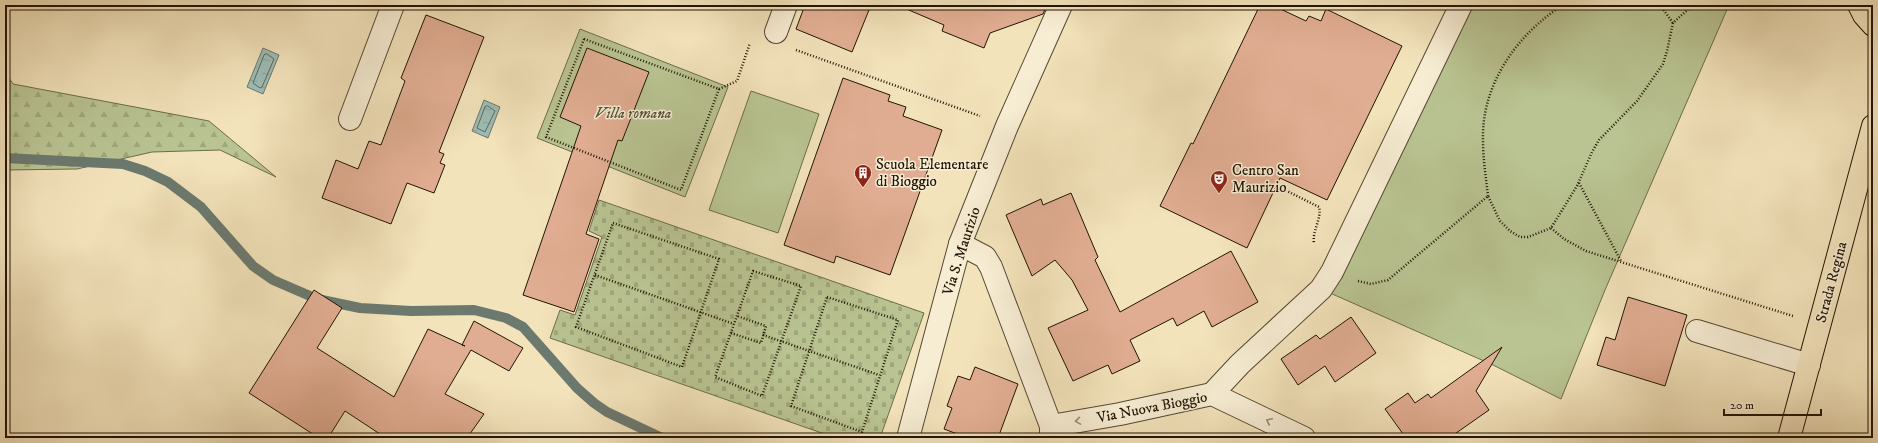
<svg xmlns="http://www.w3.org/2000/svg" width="1878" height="443" viewBox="0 0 1878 443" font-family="'IM FELL DW Pica',serif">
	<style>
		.green { fill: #b9c492; stroke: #6c6c4b }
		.forest { fill: url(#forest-firs); stroke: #6c6c4b }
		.cemetery { fill: url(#cemetery-stones); stroke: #6c6c4b }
		.water { fill: url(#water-ripples); stroke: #6b796f }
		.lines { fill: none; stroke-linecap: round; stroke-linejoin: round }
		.shore { stroke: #5e685d; stroke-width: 1 }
		.stream { stroke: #6b796f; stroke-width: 10 }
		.building { fill: #e1ad92; stroke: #201404 }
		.minor-casing { stroke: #554832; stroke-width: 24 }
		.major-casing { stroke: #201404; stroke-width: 24 }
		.path { stroke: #201404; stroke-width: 2.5; stroke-dasharray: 1 2; stroke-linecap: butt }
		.minor { stroke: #f7edd3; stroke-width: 22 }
		.major { stroke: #f3e3bb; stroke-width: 22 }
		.oneway { stroke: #968b76 }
		.labels { text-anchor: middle; stroke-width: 3; stroke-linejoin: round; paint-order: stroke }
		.park-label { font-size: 15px; font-style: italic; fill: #565236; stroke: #f7edd3 }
		.poi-label { font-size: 15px; fill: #201404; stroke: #f7edd3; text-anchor: start }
		.street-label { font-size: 15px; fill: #201404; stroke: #f7edd3 }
	</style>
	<defs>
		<pattern id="forest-firs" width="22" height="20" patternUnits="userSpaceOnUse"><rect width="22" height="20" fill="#b9c492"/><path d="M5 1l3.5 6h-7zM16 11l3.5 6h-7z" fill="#9fa87c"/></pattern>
		<pattern id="cemetery-stones" width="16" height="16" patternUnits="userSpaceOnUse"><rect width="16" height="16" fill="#b9c492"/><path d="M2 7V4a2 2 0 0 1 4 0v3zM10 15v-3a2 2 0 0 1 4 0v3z" fill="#9fa87c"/></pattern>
		<pattern id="water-ripples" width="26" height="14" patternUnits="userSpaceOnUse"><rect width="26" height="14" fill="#9dbdb6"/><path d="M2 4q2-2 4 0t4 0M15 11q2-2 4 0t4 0" fill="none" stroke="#87a29b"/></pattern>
	</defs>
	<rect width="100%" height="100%" fill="#f3e3bb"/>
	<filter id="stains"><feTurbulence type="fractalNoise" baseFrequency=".005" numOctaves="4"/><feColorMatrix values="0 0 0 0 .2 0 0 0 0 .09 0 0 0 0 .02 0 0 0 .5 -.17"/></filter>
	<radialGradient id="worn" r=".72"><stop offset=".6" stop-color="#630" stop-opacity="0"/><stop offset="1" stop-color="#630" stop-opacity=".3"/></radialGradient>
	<g class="green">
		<path d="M1458,5h271l-124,285 -44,109 -68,-34 -172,-76z"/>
		<path d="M580,29l148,58 -43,110 -148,-59z"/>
		<path d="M751,91l68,23 -41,119 -69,-23z"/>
	</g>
	<path class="forest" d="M5,72l8,12 196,37 67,56 -56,-27 -68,2 -75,17 -72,1z"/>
	<path class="cemetery" d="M599,200l325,113 -44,125h-44l-286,-100 10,-28 15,5 27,-78 -13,-6z"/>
	<g class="water">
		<path d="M263,48l16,7 -16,39 -16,-7z"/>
		<path d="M484,100l16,7 -12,31 -16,-7z"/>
	</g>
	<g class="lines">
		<g class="shore">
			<path d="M267,54l7,5 -12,28 -2,1 -7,-5 11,-28z"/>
			<path d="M488,106l7,5 -10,21 -8,-4 8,-21z"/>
		</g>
		<path class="stream" d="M5,158l118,6 22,7 23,11 33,25 52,59 20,14 44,19 43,9 51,3 63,-1 32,8 17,9 54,61 17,15 13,9 55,26"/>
	</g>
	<g class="building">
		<path d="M805,5h66l-19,47 -56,-23z"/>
		<path d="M897,5h150l-4,9 -53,19 -6,15 -42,-17 2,-6z"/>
		<path d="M1260,5h12l34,16 3,-5 12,5 5,-12 76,37 -75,154 -47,-22 -33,70 -87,-42 31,-63 2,1z"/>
		<path d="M426,15l58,22 -45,115 5,2 -4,9 5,2 -11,28 -27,-10 -16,41 -69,-26 14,-38 22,9 11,-28 12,4 24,-64 -4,-3z"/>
		<path d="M587,48l62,24 -27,69 -4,-1 -32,94 13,5 -25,73 -51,-17 58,-169 -21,-9z"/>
		<path d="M843,78l47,17 -2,6 18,6 -3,9 39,14 -52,145 -54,-19 -2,7 -50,-18z"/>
		<path d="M1071,193l27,64 -3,3 25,52 111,-61 27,51 -46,25 -8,-16 -27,15 -4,-8 -43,22 10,21 -28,13 -4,-9 -35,16 -25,-53 40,-18 -16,-30 -17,-20 -23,16 -26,-61 35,-16 2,6z"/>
		<path d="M314,290l28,18 -25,40 77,49 34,-68 37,17 -3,-1 12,-24 49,27 -14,23 -38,-21 -26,44 39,20 -17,24h-81l-41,-27 -17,27h-9l-70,-45z"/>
		<path d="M1628,297l59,18 -22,71 -68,-21 9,-28 9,3z"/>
		<path d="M1351,317l25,36 -41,29 -10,-16 -27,19 -17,-26 35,-24 4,4z"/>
		<path d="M1502,347l-26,44 13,19 -40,28h-43l-21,-29 23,-16 7,10 13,-9 3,4z"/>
		<path d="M975,367l43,17 -20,54h-30l-24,-9 8,-21 -5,-2 11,-30 12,4z"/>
	</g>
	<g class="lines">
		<defs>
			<g id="minor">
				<path d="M776,32l10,-27"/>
				<path d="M350,119l43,-114"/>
				<path d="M960,244l25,13 6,10 60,159"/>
				<path d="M1697,331l112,34"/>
				<path d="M1212,394l28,-30 81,-75 11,-17 129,-267"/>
				<path d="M908,438l52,-194 47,-118 54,-121"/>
				<path d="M1051,438v-12l69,-12 92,-20 92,44"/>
			</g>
			<g id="major">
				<path d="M1859,5l5,10 9,10"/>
				<path d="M1789,438l84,-312"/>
			</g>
		</defs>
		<use href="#minor" class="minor-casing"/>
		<use href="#major" class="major-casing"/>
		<g class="path">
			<path d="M1660,5l13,18"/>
			<path d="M584,39l135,50 -38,101 -135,-53z"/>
			<path d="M796,50l184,66"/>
			<path d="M719,89l18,-8 13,-38"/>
			<path d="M1579,183l42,78"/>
			<path d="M1283,189l36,18c3,11 -7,24 -5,36"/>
			<path d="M1488,196c-2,-18 -5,-37 -5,-55 -2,-56 34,-107 80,-136"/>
			<path d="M613,223l106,36 -37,108 -106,-40z"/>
			<path d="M1551,228l13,11 22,12 207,65"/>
			<path d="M753,271l48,15 -39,110 -47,-19z"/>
			<path d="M595,275l139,49"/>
			<path d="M1358,281l13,3 17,-4 100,-84 12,25 10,10 10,6h8l23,-9 26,-42 15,-34 7,-12 38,-39 26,-37 4,-13 6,-28 20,-18"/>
			<path d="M827,297l71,23 -36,112 -71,-26z"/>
			<path d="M731,333l30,10 5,-17 -29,-10"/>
			<path d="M763,335l116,40"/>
		</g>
		<use href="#minor" class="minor"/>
		<use href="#major" class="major"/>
	</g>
	<defs><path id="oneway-chevron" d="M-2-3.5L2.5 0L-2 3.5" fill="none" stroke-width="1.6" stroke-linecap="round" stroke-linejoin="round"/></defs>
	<g class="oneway">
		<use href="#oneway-chevron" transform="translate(1078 421) rotate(171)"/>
		<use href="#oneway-chevron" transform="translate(1269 421) rotate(-155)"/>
	</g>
	<defs>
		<symbol id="building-pin" viewBox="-11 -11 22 30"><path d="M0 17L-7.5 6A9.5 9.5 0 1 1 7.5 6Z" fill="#8f2418" stroke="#f7edd3"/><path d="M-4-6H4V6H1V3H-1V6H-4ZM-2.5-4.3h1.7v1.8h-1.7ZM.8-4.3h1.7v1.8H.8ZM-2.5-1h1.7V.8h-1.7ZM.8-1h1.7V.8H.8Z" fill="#fff"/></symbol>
		<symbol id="theatre-pin" viewBox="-11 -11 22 30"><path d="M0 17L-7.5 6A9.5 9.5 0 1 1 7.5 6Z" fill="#8f2418" stroke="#f7edd3"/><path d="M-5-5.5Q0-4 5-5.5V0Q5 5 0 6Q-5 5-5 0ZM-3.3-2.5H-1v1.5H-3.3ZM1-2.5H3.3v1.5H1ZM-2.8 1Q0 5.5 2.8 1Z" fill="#fff"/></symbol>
	</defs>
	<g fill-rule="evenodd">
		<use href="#building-pin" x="853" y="163" width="20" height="27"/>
		<use href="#theatre-pin" x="1209" y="169" width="20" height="27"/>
	</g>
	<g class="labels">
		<g class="park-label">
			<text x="633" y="118">Villa romana</text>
		</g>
		<g class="poi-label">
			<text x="876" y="169">Scuola Elementare<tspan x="876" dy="17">di Bioggio</tspan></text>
			<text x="1232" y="175">Centro San<tspan x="1232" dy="17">Maurizio</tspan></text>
		</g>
		<g class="street-label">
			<text transform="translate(961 251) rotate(-72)" y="5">Via S. Maurizio</text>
			<text transform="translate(1831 282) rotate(-75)" y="5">Strada Regina</text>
			<text transform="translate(1152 407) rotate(-11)" y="5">Via Nuova Bioggio</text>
		</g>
	</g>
	<rect width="1878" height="443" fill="none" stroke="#f3e3bb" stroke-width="20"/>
	<rect x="6" y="6" width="1866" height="431" fill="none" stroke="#201404" stroke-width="2"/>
	<rect x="10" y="10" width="1858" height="423" fill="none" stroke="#201404"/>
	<path d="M1724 409v6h97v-6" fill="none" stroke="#201404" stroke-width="2"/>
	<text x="1730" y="409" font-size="12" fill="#201404" stroke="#f7edd3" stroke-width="3" paint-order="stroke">20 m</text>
	<rect width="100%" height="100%" filter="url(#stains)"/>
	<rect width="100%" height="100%" fill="url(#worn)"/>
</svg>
